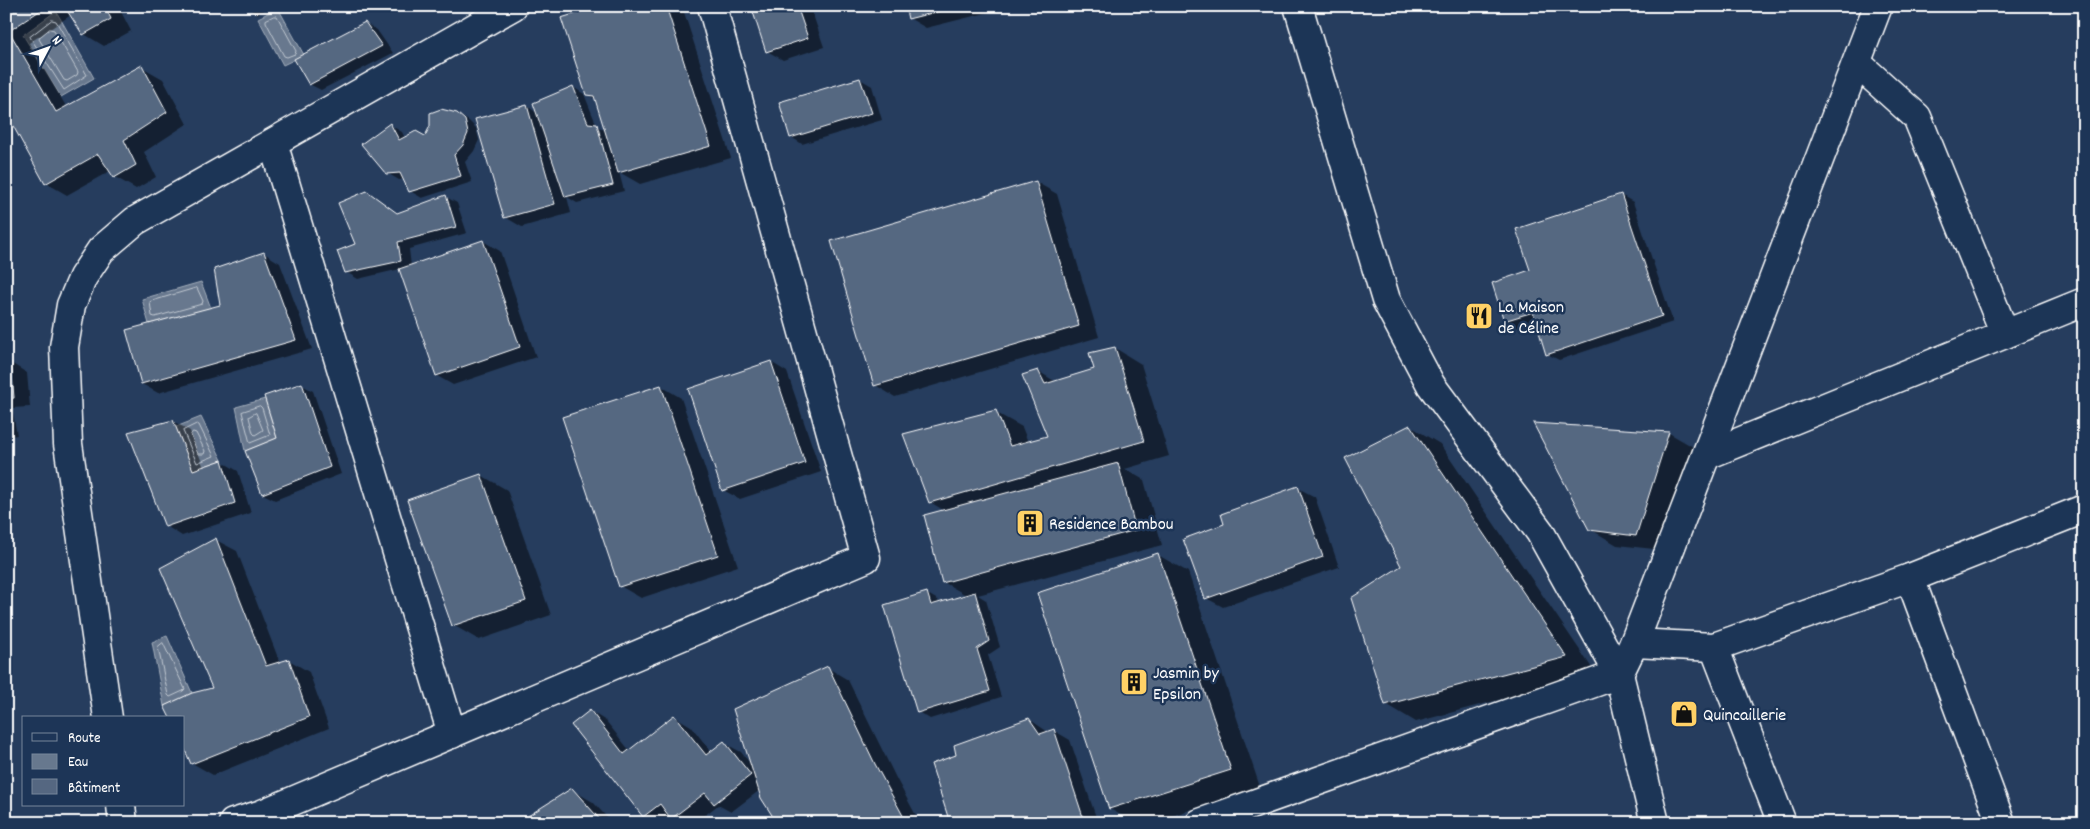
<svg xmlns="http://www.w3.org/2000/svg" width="2090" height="829" viewBox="0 0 2090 829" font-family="Dekko,sans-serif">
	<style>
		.water { fill: #67788e; stroke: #a4aebb }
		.shadow { fill: #0007 }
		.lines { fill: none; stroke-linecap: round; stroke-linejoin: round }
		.shore { stroke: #c2c9d2; stroke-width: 1 }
		.building { fill: #556781; stroke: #fff }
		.street-casing { stroke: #fff; stroke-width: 31 }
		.street { stroke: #1d3557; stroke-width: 28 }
		.labels { text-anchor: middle; stroke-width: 5; stroke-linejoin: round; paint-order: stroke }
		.poi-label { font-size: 18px; fill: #fff; stroke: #1d3557; text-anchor: start }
	</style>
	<rect width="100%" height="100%" fill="#263d5e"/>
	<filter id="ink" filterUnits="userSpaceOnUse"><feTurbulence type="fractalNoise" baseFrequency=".02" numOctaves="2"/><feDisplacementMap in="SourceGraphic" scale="10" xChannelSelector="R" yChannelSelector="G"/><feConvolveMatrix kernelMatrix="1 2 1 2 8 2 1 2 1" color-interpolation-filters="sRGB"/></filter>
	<g filter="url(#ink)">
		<g class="water">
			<path d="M278,8l26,47 -21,10 -25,-47z"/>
			<path d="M56,11l38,67 -33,19 -38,-62z"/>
			<path d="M201,282l10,26 -62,16 -7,-25z"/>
			<path d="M265,399l12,39 -32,13 -9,-44z"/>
			<path d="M201,417l21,43 -29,10 -17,-43z"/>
			<path d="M167,636l25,57 -28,13 -12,-64z"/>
		</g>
		<g class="shadow">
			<path d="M6,6h112l13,25 -27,15 -20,-12 -13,-19 -42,28 38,65 75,-41 21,12 24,45 -43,28 12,25 -20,12 -21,-12 -5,-6 -43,24 -21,-12 -40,-72z"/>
			<path d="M245,6h26l-13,8z"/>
			<path d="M604,6h78l49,152 -91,26 -21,-12 5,19 -47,12 -10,-6 4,16 -49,14 -17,-10 22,-111 10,7 36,-26 11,7 13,32 9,5 -9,-31 -10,-6z"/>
			<path d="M752,6h58l14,41 -41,13 -16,-9z"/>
			<path d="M906,6h108l-88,22 -17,-10z"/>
			<path d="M365,23l12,7 16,23 -72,37 -12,-6z"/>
			<path d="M860,79l12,7 10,34 -80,24 -11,-7z"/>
			<path d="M457,114l12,7 7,7 3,12 -5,11 -9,11 7,20 -50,16 -12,-7 -5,-12 -6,1 -12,-7 3,-48 12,7 3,6h20z"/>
			<path d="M1036,182l21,12 42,143 -204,60 -20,-12z"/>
			<path d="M367,193l31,21 48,-17 11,6 10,30 -58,16 2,17 72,-25 17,10 36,106 -83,28 -16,-9 -37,-107 -42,10 -12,-7 11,-27z"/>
			<path d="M1621,195l12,7 40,120 -114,38 -12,-6 -10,-33 -20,6 -12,-7 27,-49z"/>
			<path d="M264,253l16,10 32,86 -154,44 -16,-9 79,-78z"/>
			<path d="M1115,348l26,16 28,92 -44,13 19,11 18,65 -184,50 8,5 14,47 -12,8 13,42 -71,22 -12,-7 8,-119 12,7 1,4 27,-9 -23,-13 2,-71 -15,-9 65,-90 27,15 6,15 21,-5 -11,-66 18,11 39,-12z"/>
			<path d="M771,362l16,10 34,100 -81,27 -17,-9z"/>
			<path d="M6,363h5l16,10 3,34 -18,1 5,27 -11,2z"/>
			<path d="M302,385l11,6 28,83 -66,26 -12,-6 -16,-42 32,-13z"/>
			<path d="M661,386l20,12 57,168 -97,32 -21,-12z"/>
			<path d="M173,421l17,10 14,37 17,-7 17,10 13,42 -69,23 -16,-10z"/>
			<path d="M1535,425l134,8 26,15 -32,102 -46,-5 -27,-16z"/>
			<path d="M1410,426l30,18 156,230 -180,48 -30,-18 16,-138z"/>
			<path d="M481,475l26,15 44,125 -72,25 -26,-15z"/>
			<path d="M1298,488l17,9 24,70 -116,40 -17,-9 19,-73z"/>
			<path d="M216,540l21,11 43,112 9,-3 20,12 20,56 -116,47 -21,-12 -8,-18v-27l30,-29z"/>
			<path d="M1158,555l30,17 72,215 -110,36h-15l-25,-14z"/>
			<path d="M828,668l20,12 48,98 24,45h-142l-18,-33 -29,22 -13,-7 -23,18h-15l-9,-6 -7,6h-8l-12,-7 -54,-105 16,10 24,30 44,-35 17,10 21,27 12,-10 17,9 11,14z"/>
			<path d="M1029,719l19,13 5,-2 17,10 28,83h-146l5,-67z"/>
			<path d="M572,790l21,12 19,21h-93z"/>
		</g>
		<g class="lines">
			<g class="shore">
				<path d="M274,16h3l19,35 -1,3 -8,3 -3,-1 -18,-34v-2z"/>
				<path d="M52,20l4,1 31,54 -23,15 -34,-53z"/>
				<path d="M50,29l4,1 24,42 -1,3 -10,6 -3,-1 -25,-41 1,-2z"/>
				<path d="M197,288l6,13 -1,3 -47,13 -3,-1 -2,-14z"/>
				<path d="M260,406l2,2 8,27 -20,8 -8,-31z"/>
				<path d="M256,413l7,17 -8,5 -2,-2 -4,-16z"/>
				<path d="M197,424l2,1 15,31 -17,7 -14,-32z"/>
				<path d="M193,432l3,1 9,18 -1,3h-6l-7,-19z"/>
				<path d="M163,643l22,46 -2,2 -13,6 -2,-2 -10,-48z"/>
			</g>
		</g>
		<g class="building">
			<path d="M6,6h41l-38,25 47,81 86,-47 25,47 -43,28 12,25 -22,13 -16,-24 -53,30 -39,-71z"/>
			<path d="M64,6h41l6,13 -28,16z"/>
			<path d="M600,6h66l45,140 -93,27 -24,-77 -8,-1 -25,-77z"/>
			<path d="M751,6h46l11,32 -42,14z"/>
			<path d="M905,6h55l-52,13z"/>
			<path d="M365,22l17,24 -73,39 -15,-26z"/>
			<path d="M860,78l12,35 -82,25 -11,-36z"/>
			<path d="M573,86l15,37 9,1 16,61 -48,12 -32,-94z"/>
			<path d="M527,105l28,99 -51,14 -29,-99z"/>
			<path d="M441,109l16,4 8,7 3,13 -5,12 -9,10 7,21 -52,16 -9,-19 -14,1 -25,-30 29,-21 9,17 17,-9 9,5 5,-10v-13z"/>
			<path d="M1036,181l43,145 -205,60 -43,-145z"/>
			<path d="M367,191l30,22 49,-18 10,32 -58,15 3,19 -56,12 -8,-22 18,-7 -17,-41z"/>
			<path d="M1621,194l41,122 -116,39 -13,-43 -29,9 -12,-38 38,-13 -14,-41z"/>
			<path d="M483,240l37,107 -84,29 -37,-107z"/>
			<path d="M264,252l32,88 -155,44 -15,-54 94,-25 -6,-36z"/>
			<path d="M1115,347l29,94 -215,62 -26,-69 93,-24 14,36 37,-10 -25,-61 16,-5 7,14 49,-15 -5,-16z"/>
			<path d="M771,361l34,102 -83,28 -34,-102z"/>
			<path d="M11,362l3,36 -8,1v-36z"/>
			<path d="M302,383l28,84 -68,27 -17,-43 32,-13 -13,-42z"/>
			<path d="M661,385l57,170 -99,32 -57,-170z"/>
			<path d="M173,420l20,50 29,-10 13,43 -70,24 -37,-95z"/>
			<path d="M1533,423l136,9 -33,104 -47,-6z"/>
			<path d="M1410,425l157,232 -182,48 -34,-107 50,-32 -56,-108z"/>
			<path d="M1118,463l18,67 -194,53 -18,-68z"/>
			<path d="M481,474l45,127 -74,25 -45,-126z"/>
			<path d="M1298,486l25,71 -118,42 -22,-60 41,-15 -3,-10z"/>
			<path d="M216,538l50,128 23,-7 20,58 -118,47 -7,-16v-30h-14l-6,-12 28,-13 20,-5 -52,-120z"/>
			<path d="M1158,553l73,217 -122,39 -72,-216z"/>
			<path d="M927,592l4,13 44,-13 14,49 -12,8 13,42 -73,22 -33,-108z"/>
			<path d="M828,666l47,98 32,59h-130l-16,-25 -28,-89z"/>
			<path d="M590,710l34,44 50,-39 32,40 18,-14 27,34 -37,29 -9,-11 -34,26 -11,-15 -17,13 -72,-92z"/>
			<path d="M1029,718l11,16 14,-5 31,94h-135l-19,-59 25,-9 -2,-10z"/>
			<path d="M572,788l31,35h-86z"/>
		</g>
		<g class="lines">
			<defs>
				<g id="street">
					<path d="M1298,6l88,294 45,85 109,147 79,142 36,149"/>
					<path d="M1857,63l60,54 88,217"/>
					<path d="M273,143l179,591"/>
					<path d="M1707,455l377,-153"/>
					<path d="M1910,578l91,245"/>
					<path d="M1634,643l80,4 196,-69 174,-69"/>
					<path d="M1714,647l68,176"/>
					<path d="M108,718l-40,-274 -4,-97 7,-42 12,-28 18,-27 34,-29 378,-215"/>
					<path d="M121,805l2,18"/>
					<path d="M233,823l29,-9 604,-256 -154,-552"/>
					<path d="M1200,823l419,-149 15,-31 244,-637"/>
				</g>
			</defs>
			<use href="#street" class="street-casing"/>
			<use href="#street" class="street"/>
		</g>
	</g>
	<defs>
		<symbol id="restaurant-square" viewBox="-11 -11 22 22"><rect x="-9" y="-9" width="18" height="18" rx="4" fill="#ffd166" stroke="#1d3557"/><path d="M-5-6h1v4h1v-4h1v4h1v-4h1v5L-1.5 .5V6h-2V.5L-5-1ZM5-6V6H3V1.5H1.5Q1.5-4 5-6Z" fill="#111"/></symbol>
		<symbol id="building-square" viewBox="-11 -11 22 22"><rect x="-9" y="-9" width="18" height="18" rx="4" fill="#ffd166" stroke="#1d3557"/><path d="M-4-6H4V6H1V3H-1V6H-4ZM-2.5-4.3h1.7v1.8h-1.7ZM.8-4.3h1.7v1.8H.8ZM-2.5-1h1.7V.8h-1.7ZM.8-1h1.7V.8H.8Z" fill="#111"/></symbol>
		<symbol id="shop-square" viewBox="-11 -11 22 22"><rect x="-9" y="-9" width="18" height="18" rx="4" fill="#ffd166" stroke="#1d3557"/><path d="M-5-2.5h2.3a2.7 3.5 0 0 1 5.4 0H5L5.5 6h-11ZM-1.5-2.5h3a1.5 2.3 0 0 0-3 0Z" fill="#111"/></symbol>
	</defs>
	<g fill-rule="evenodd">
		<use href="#restaurant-square" x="1463" y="300" width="32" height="32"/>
		<use href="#building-square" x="1014" y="507" width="32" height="32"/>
		<use href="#building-square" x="1118" y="666" width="32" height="32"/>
		<use href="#shop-square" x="1668" y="698" width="32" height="32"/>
	</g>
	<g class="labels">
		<g class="poi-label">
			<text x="1498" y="312">La Maison<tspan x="1498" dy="21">de Céline</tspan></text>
			<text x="1049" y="529">Residence Bambou</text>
			<text x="1153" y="678">Jasmin by<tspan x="1153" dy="21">Epsilon</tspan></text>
			<text x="1703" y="720">Quincaillerie</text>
		</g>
	</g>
	<rect width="2090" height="829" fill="none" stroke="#1d3557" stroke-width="25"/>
	<rect x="12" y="12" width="2065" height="804" fill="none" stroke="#fff" stroke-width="2" filter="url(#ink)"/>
	<rect x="22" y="716" width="162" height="90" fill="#1d3557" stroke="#77869a"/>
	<rect x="32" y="733" width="25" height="8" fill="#1d3557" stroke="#77869a"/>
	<text x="68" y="742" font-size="15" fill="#ffffff">Route</text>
	<rect x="32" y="754" width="25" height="15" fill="#67788e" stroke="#77869a"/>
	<text x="68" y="766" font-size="15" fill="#ffffff">Eau</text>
	<rect x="32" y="779" width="25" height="15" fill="#556781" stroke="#77869a"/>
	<text x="68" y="792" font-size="15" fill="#ffffff">Bâtiment</text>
	<g transform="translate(48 48) rotate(49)" stroke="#1d3557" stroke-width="4" paint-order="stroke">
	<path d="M0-4L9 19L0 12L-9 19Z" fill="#ffffff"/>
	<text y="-8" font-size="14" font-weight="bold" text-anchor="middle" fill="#ffffff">N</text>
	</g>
</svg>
